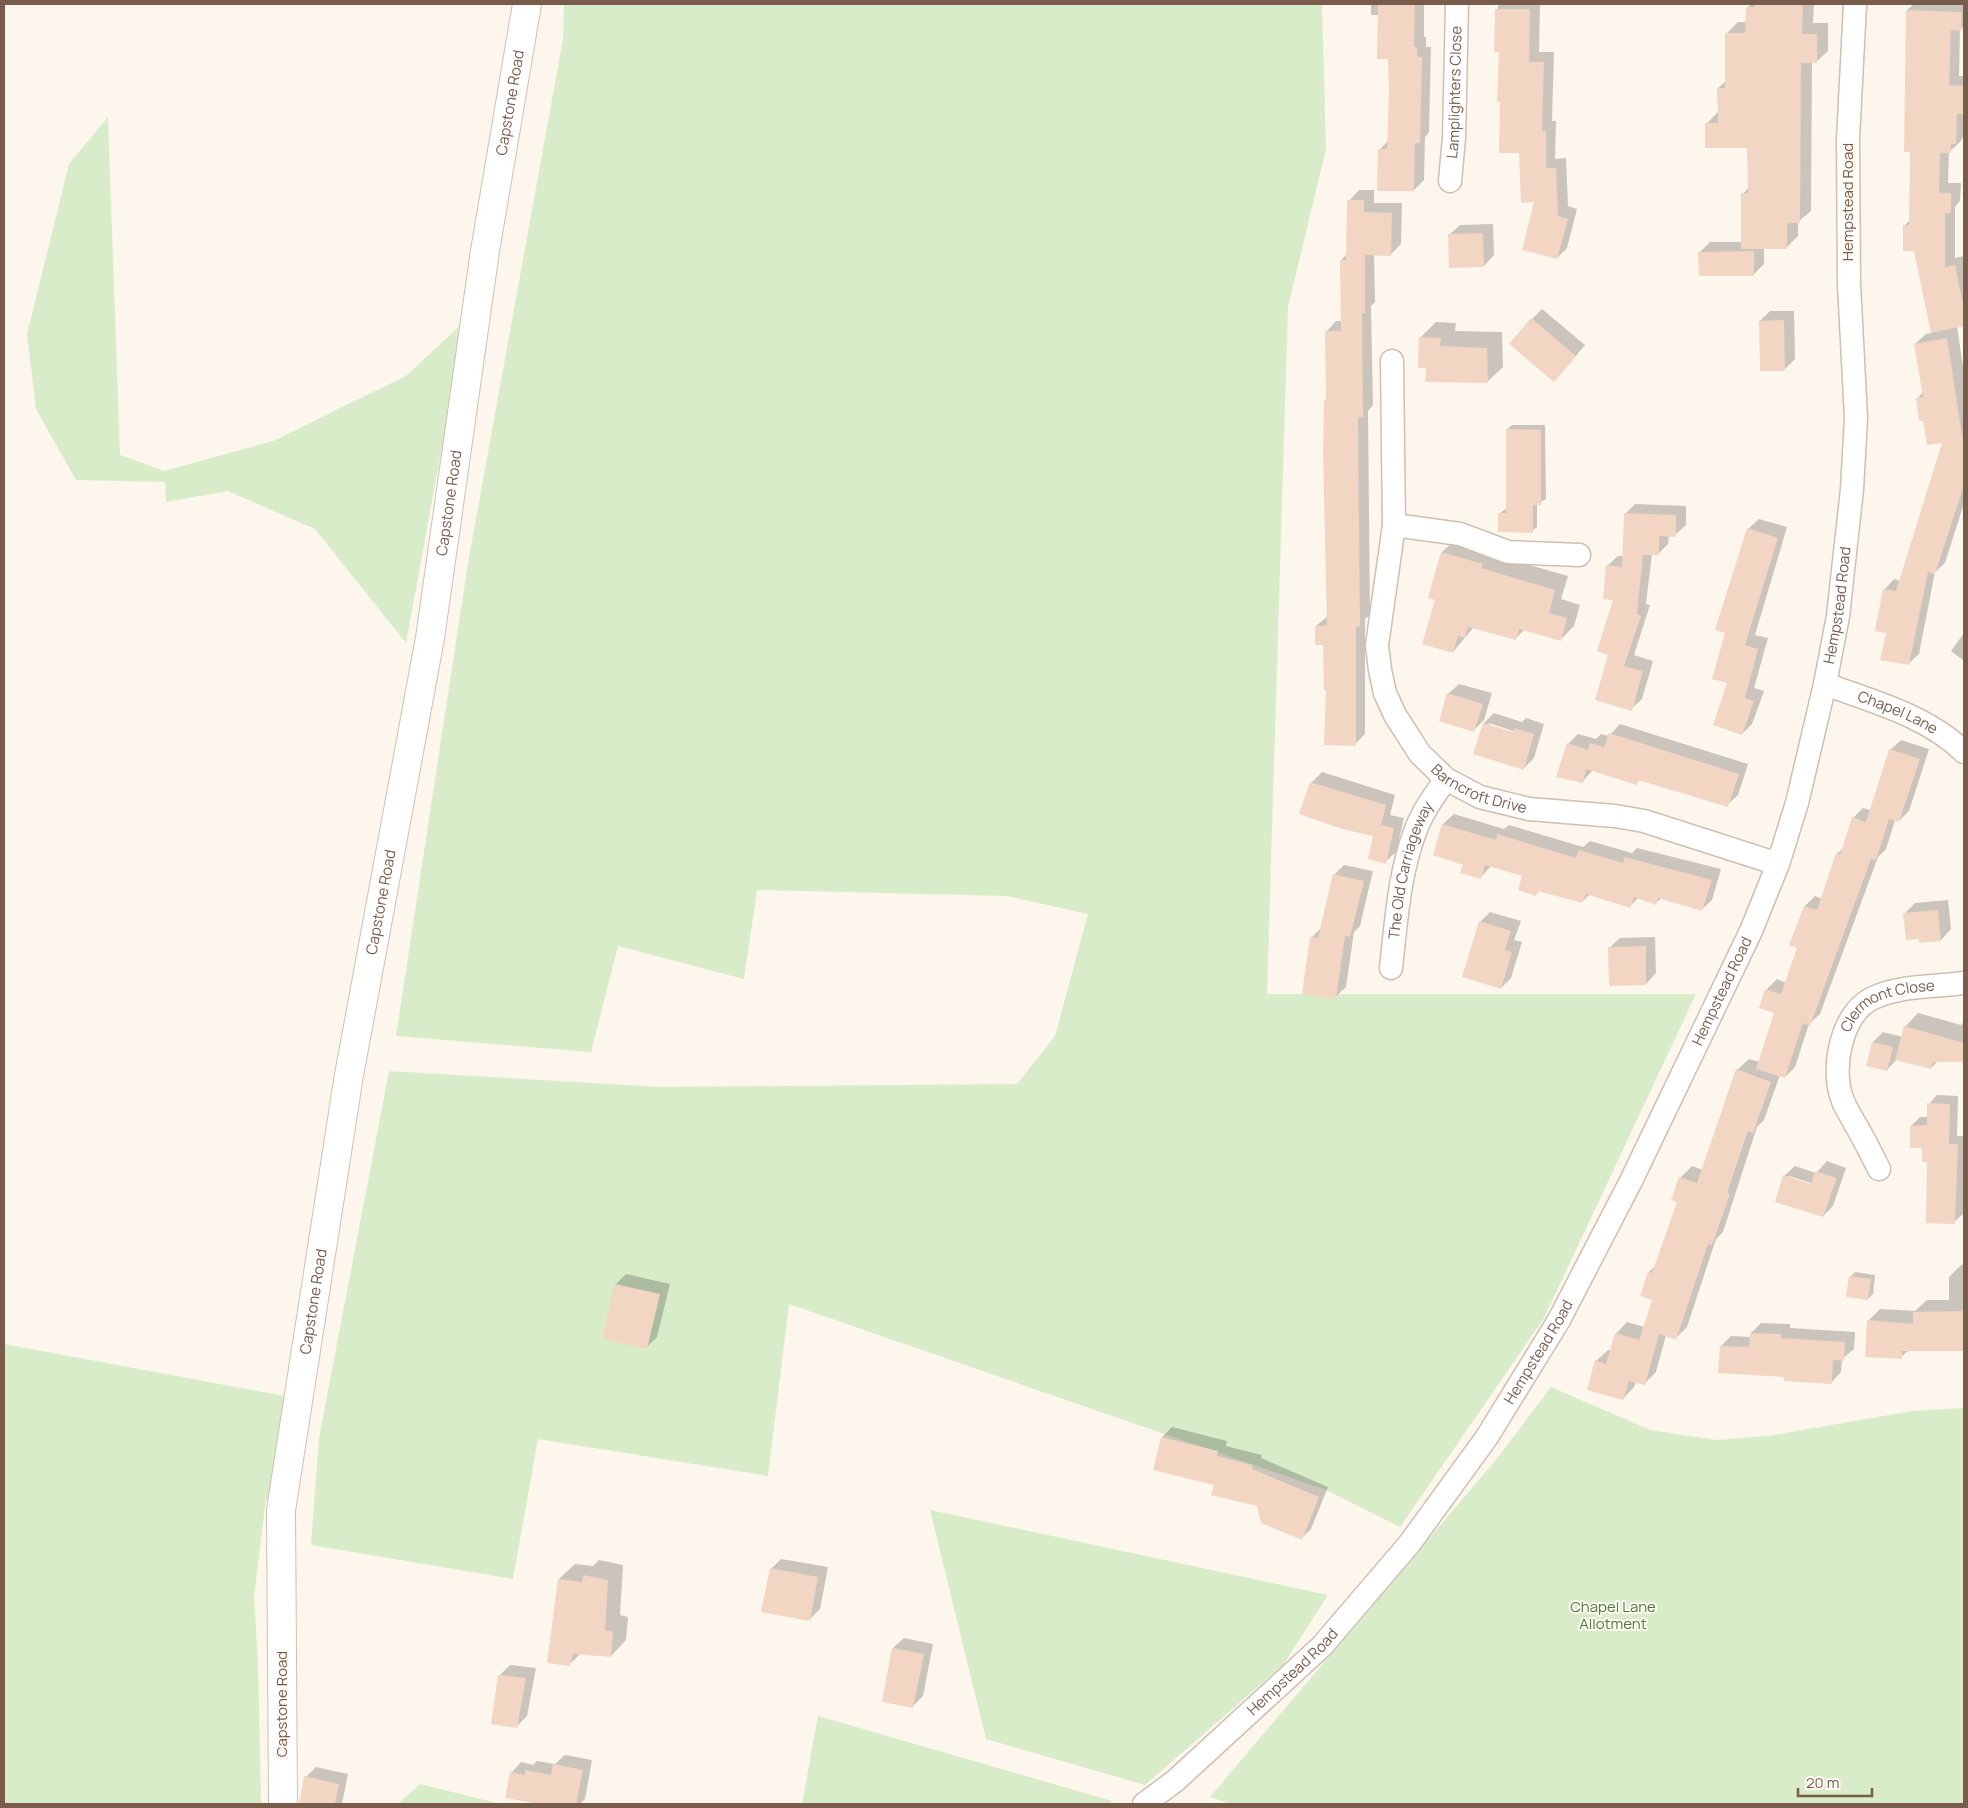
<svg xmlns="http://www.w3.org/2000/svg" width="1968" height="1808" viewBox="0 0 1968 1808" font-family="Manrope,sans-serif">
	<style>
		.green { fill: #d8ecc9 }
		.shadow { fill: #0003; fill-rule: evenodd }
		.building { fill: #f3d5c3 }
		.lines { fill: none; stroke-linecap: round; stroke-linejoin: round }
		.minor-casing { stroke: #d1beb0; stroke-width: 25 }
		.tertiary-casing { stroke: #d1beb0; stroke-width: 30 }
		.minor { stroke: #fff; stroke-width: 22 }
		.tertiary { stroke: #fff; stroke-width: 28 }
		.labels { text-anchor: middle; stroke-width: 4; stroke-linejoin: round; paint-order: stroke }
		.street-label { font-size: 15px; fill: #7a5c4d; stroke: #fffaf3 }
		.park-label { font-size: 15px; fill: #537a41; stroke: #fffaf3 }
	</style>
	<rect width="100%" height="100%" fill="#fdf6ec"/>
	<g class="green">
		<path d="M564,4h758l4,145 -38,158 -21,687h429l-152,324 -144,209 -74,-37 -537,-186 -21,172 -230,-37 -25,140 -202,-34 8,-107 70,-367 270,16 358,-3 38,-48 33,-122 -81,-18 -250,-6 -13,89 -126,-33 -27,106 -195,-16 72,-473 95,-524z"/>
		<path d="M108,117l12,338 44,16 109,-30 133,-65 59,-55 -59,322 -91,-114 -87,-38 -62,11 -1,-20 -89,-2 -40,-71 -9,-75 42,-170z"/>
		<path d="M4,1344l286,53 -16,105 -8,-3 -12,98 4,65 3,142h-257z"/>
		<path d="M1551,1387l99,43 66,10 52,-4 144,-25 52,-3v396h-733l-21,-7 289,-341z"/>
		<path d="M930,1510l398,85 -45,70 -138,120 -159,-46z"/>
		<path d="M818,1716l294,85 -4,3h-306z"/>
		<path d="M420,1784l81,20h-103z"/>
	</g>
	<g class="shadow">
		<path d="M1371,4h53v33h2v10h5l-2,85 -4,5 -1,43 -10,10 -35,-40 10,-10v-82l-10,-43h-8z"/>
		<path d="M1499,4h41l-1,48h15l-2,69h4l-1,38 11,-1 2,48 9,3 -10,39 -10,10 -37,-106 -20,-101 -4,-39z"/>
		<path d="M1751,4h63l-1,19h15v28l-12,11h-4l-1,149 -13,11v14l-11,11h-23v17l-10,10 -54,-22 10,-10h33v-48l6,-7 -1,-40 -42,-23 12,-12v-24l8,-7v-47l12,-12h8l1,-14z"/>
		<path d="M1914,4h50v22l-4,4 -1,46h5v59l-4,7 -11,10 -1,31h13l-1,18 -5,6v51l9,-2v69l-7,1 7,48v129l-19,60 -10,9 -16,82 -11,10 -21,-32 -3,-42 10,-11 7,2 43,-140 -19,-22 -8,-20 6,-7 -8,-48 11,-10 6,-1 -17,-84 -11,-23 6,-6 2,-69 -5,-141z"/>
		<path d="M1359,190h15v13h28l-1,41 -10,10h-17l1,48 -4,4 2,99 -5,6 2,204 -5,4v115l-10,10 -28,-55 -3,-45 -8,-18 12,-10 -2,-284 10,-11h6l-1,-61 6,-6 2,-53z"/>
		<path d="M1493,224l1,31 -10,11 -35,-31 11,-10z"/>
		<path d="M1542,309l43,36 -21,25 -32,-51z"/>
		<path d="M1770,311h24l1,48 -10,10 -25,-48z"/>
		<path d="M1436,322l20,1 -1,8 47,1 1,35 -16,15 -67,-44z"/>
		<path d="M1512,425h33l1,74 -9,5v23l-5,4 -32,-18 7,-5v-79z"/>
		<path d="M1635,504l51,2v19l-11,10h-6l-1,9 -10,10h-6l-6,50 4,1 -16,50 19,6 -11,38 -11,10 -22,-55 6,-55 -8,-33 11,-10h6l1,-42z"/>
		<path d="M1759,519l28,8 -32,108 13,3 -14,50 10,3 -12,33 -10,10 -13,-52 -3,-50 22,-103z"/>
		<path d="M1456,539l38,16 74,21 -7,23 19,6 -6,21 -14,14 -36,-10 -9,9 -41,-12 -21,25 -16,-53 5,-47z"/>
		<path d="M1964,633v28l-13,-10z"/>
		<path d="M1459,684l33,9 -8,27 -10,10 -26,-36z"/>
		<path d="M1494,713l28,9 4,-4 18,6 -10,34 -10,10 -40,-45zM1489,723l30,10v2l-30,-9z"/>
		<path d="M1620,724l128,40 -10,31 -11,10 -87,-26 -4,4 -43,-13 -11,12 -14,-38 10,-10 18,5 5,-5 8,2z"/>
		<path d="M1901,740l28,9 -20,62 -10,10 -4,-1 -9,29 -8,8 -58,157 -11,10 -14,43 -10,10 -5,-2 -16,45 -7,7 -34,105 -7,7 -29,88 -11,11 -10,-3 -10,37 -12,12 -8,-3 -2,6 -11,12 -27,-38 12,-11h3l5,-16 11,-12 17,5 9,-28 -4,-27 8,-8 22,-63 1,-23 12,-12 11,4 34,-100 12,-11 11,3 16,-50 -10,-22 11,-11 9,4 13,-36 -8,-3 14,-38 10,-10 7,3 15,-45 7,-7 9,-29 10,-10 8,2 19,-60z"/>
		<path d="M1322,772l73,23 -5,20 14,3 -8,34 -11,10 -10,-27 -74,-22 11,-31z"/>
		<path d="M1454,814l50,15 5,-4 74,22 7,-6 42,12 5,-5 84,21 -9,31 -11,10 -40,-12 -5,5 -17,-6 -10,10 -39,-13 -8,8 -42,-12 -4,4 -13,-19 -32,-9 -11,12 -16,-14 -30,-9 9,-31z"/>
		<path d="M1344,865l29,6 -13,55 -6,6 -8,55 -11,10 -23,-60 10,-10 12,-52z"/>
		<path d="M1948,900l3,29 -10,11 -21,-2 -15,-25 10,-10z"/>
		<path d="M1490,912l31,9 -7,19 8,2 -11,36 -10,10 -21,-66z"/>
		<path d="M1655,937l1,36 -10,11 -37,-36 11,-10z"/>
		<path d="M1918,1013l43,12 3,-4v34l-5,6h-21l-7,7 -34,-9 -10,11 -20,-5 6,-23 10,-10 20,5 2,-10z"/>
		<path d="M1937,1095l21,1 -1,40h7l-1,78 -9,8 -31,-75 -12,-21 9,-9h8l1,-13z"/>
		<path d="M1827,1161l19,7 -13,38 -10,10 -39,-40 11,-10 21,7zM1789,1176l28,9v3l-28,-10z"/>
		<path d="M1964,1264v85l-55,1 -8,7 -33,-36 12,-12 35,2 12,-11h22v-23l12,-12z"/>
		<path d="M1855,1272l20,3 -2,19 -5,5 -18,-22z"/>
		<path d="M626,1274l44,10 -13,53 -10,10 -43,-9 12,-54z"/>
		<path d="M1761,1323l29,1v4l65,4 -1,17 -12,10 -1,13 -10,11 -46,-7 -64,-30 10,-10 20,1v-4z"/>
		<path d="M1172,1427l55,14 -1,5 36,9 -1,3 67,29 -17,42 -10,10 -43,-34 -43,-21 -53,-47z"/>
		<path d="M781,1559l47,8 -8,42 -11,11 -38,-51z"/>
		<path d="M599,1560l24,5 -3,50 8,2 -2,23 -15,16 -30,-3 -12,12 -10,-86 16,-15 18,2z"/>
		<path d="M904,1638l29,6 -10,52 -11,11 -29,-6 10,-53z"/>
		<path d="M510,1665l26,3 -9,48 -10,10 -25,-3 8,-48z"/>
		<path d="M565,1755l27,5 -7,39 -5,5h-33l-40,-7 4,-24 10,-11 12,3 4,-4 18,3z"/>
		<path d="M316,1767l32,7 -6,30h-42l6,-27z"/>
	</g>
	<g class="building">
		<path d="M1378,4h37l-1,43h3v10h5l-2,86h-5l-1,48h-37l1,-42h9l2,-59 -1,-31h-11z"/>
		<path d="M1755,4h48l-1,30h15v29h-16l-1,160h-13v26h-46v-56h7l-1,-45h-42v-25h13l-1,-35h8v-55h20l1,-26h9z"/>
		<path d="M1495,9h35l-1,53h15l-2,69h4v37h10l2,48 10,3 -11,40 -35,-9 12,-48 -13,1 -2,-50h-20l1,-51h-3l2,-50h-5z"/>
		<path d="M1906,10l56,2 -1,19 -10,-1 -2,55 15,1v28h-7l-1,30h-5v9h-11l-1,40h12v20h-6v54l10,-2 9,44v17l-33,7 -17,-82h-11v-26h6l1,-73h-6z"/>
		<path d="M1347,200h17v12l28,1 -1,43 -26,-1v58h-3l1,104h-5l2,209 -4,1v119l-32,-1 2,-55h-2l-1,-45h-8v-19l12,-1 -4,-172 1,-53h2l-1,-69h16l-1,-71h6z"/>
		<path d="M1483,233l1,34 -35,1 -1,-34z"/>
		<path d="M1754,251v25h-55l-1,-24z"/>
		<path d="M1531,318l45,38 -22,26 -45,-38z"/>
		<path d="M1784,320l1,51h-25l-1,-50z"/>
		<path d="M1419,337l22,1 -1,8 47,2 1,35 -63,-1 1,-14h-8z"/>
		<path d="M1947,338l17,110v37l-29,89 -7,-2 -19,93 -29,-5 6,-27 -11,-2 8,-42 13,2 46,-148 -15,2 -4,-24h-4l-3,-23 7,-1 -9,-53z"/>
		<path d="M1506,429l35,1v75h-8v28l-35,-1v-19h8z"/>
		<path d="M1624,513l52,2v22l-17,-1v19h-16l-6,59 4,2 -17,50 19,5 -11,40 -37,-11 13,-45 -11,-4 16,-51 -10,-1 3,-34 16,2z"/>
		<path d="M1747,528l31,10 -33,107 13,4 -13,49 9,3 -12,34 -29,-10 14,-42 -15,-4 13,-46 -10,-3z"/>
		<path d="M1441,552l42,12 -2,4 74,22 -6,23 18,5 -6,23 -42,-12 -3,11 -48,-13 -3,11 -7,-2 -5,17 -31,-9 13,-44 -7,-2z"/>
		<path d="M1447,693l36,11 -9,28 -35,-11z"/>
		<path d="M1483,723l30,9 1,-4 20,6 -10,36 -51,-16z"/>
		<path d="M1609,733l130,41 -11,33 -90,-27 -1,5 -51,-16 -3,14 -27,-6 11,-34 21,7 2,-7 14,4z"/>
		<path d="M1889,749l31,10 -21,63 -10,-3 -13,41 -5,-1 -61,167 -7,-3 -18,55 -29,-9 18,-56 -15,-5 6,-19 16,5 16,-46 -8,-3 15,-39 13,4 19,-57 4,2 12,-38 14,5z"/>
		<path d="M1310,782l76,23 -5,20 13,3 -8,36 -18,-5 5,-23 -31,-7 -43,-15z"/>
		<path d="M1442,824l54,16 1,-6 79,24 3,-8 44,13 2,-6 87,23 -10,31 -44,-13 -2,7 -22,-8 -4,11 -44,-14 -4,9 -44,-12 -2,5 -18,-6 4,-14 -37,-11 -4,14 -21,-6 3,-8 -30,-10z"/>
		<path d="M1333,874l31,7 -14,56 -5,-1 -9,63 -34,-5 8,-57 8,1z"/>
		<path d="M1938,910l3,31 -22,2v-4l-13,1 -3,-27z"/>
		<path d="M1479,921l32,10 -6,19 7,2 -11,37 -39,-12z"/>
		<path d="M1646,946v39l-37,1 -1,-39z"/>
		<path d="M1904,1026l60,17v19h-31l-2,7 -36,-9z"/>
		<path d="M1872,1042l21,5 -6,24 -21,-5z"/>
		<path d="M1736,1069l35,13 -18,51 -5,-2 -21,62 3,1 -18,51 -4,-1 -32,96 -17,-6 -14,51 -16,-4 -6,19 -36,-10 8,-30 11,4 9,-31 24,7 13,-40 -12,-4 8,-24 4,1 25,-71 -6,-2 8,-23 18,6z"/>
		<path d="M1927,1103l23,1 -1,40h9l-3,80 -29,-1 1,-61h-5v-14h-12v-22l17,-1z"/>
		<path d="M1815,1171l22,7 -14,39 -48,-15 8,-27 28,9z"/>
		<path d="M1849,1276l22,3 -3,21 -22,-3z"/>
		<path d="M615,1284l45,10 -13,55 -45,-10z"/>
		<path d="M1964,1311v40h-62v8l-37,-2 2,-37 46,4v-12z"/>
		<path d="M1750,1333l31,1v4l64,4 -1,19 -11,-1 -1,24 -48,-3v-4l-66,-4 2,-27 29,1z"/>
		<path d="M1161,1437l57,14 -1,5 35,9v4l67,28 -17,43 -41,-17 -4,-17 -46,-11 3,-10 -61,-15z"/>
		<path d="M770,1568l48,9 -8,44 -49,-9z"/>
		<path d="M583,1575l25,5 -3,50 8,2 -2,25 -38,-3 -3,12 -23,-3 11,-84 24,3z"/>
		<path d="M892,1648l32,6 -11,54 -31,-6z"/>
		<path d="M498,1675l28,3 -9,50 -26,-4z"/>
		<path d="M553,1764l30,6 -7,34h-36l-35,-6 5,-26 15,3v-5l26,5z"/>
		<path d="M304,1776l35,8 -4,20h-36z"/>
	</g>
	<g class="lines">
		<defs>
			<g id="minor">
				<path id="s1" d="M1450,181l4,-43 3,-134"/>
				<path id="s2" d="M1392,361l2,164 -17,120 3,25 5,23 10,22 25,39 26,25 34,18 49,12 86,7 29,5 134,43"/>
				<path d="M1394,525l66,9 48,18 71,3"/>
				<path id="s3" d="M1825,684c46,17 103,32 139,68"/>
				<path id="s4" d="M1391,968c5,-45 8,-94 24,-136 7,-20 19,-36 31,-53"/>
				<path id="s5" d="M1879,1169c-8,-16 -16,-32 -25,-47 -4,-8 -10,-16 -12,-24 -11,-29 -1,-83 29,-99 27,-14 64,-12 93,-16"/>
				<path id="s6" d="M1144,1804l31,-23 147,-135 88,-103 77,-106 72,-117 72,-139 120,-250 27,-67 19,-61 28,-119 13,-68 14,-127 4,-71 -7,-134 -1,-144 7,-136"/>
			</g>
			<g id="tertiary">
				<path id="s7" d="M283,1804l-2,-294 68,-435 81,-437 55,-387 42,-247"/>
			</g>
		</defs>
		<use href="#minor" class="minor-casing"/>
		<use href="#tertiary" class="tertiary-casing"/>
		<use href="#minor" class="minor"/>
		<use href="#tertiary" class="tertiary"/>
	</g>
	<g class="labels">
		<g class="street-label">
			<text dy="5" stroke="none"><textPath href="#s1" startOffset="89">Lamplighters Close</textPath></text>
			<text dy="5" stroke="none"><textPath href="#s7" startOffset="1720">Capstone Road</textPath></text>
			<text transform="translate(1848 202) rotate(-90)" y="5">Hempstead Road</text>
			<text dy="5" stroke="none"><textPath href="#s7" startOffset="1315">Capstone Road</textPath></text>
			<text dy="5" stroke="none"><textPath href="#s6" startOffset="1414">Hempstead Road</textPath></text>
			<text dy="5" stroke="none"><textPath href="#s3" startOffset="78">Chapel Lane</textPath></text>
			<text dy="5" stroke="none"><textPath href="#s2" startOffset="475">Barncroft Drive</textPath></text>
			<text dy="5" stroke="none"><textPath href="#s4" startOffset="100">The Old Carriageway</textPath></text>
			<text dy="5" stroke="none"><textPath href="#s7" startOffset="910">Capstone Road</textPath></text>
			<text dy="5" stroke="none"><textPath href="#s6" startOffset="1009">Hempstead Road</textPath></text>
			<text dy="5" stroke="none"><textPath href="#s5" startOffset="202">Clermont Close</textPath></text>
			<text dy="5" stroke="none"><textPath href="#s7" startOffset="505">Capstone Road</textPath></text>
			<text dy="5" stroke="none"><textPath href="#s6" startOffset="604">Hempstead Road</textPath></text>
			<text dy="5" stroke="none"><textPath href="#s6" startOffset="199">Hempstead Road</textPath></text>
			<text transform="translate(282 1704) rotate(-90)" y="5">Capstone Road</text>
		</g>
		<g class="park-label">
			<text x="1613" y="1612">Chapel Lane<tspan x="1613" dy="17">Allotment</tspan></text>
		</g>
	</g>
	<rect width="1968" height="1808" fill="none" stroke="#7a5c4d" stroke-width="10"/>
	<path d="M1798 1788v8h74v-8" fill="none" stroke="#7a5c4d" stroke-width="2.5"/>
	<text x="1806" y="1788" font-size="15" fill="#7a5c4d" stroke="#fffaf3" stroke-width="4" paint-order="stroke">20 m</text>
</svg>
